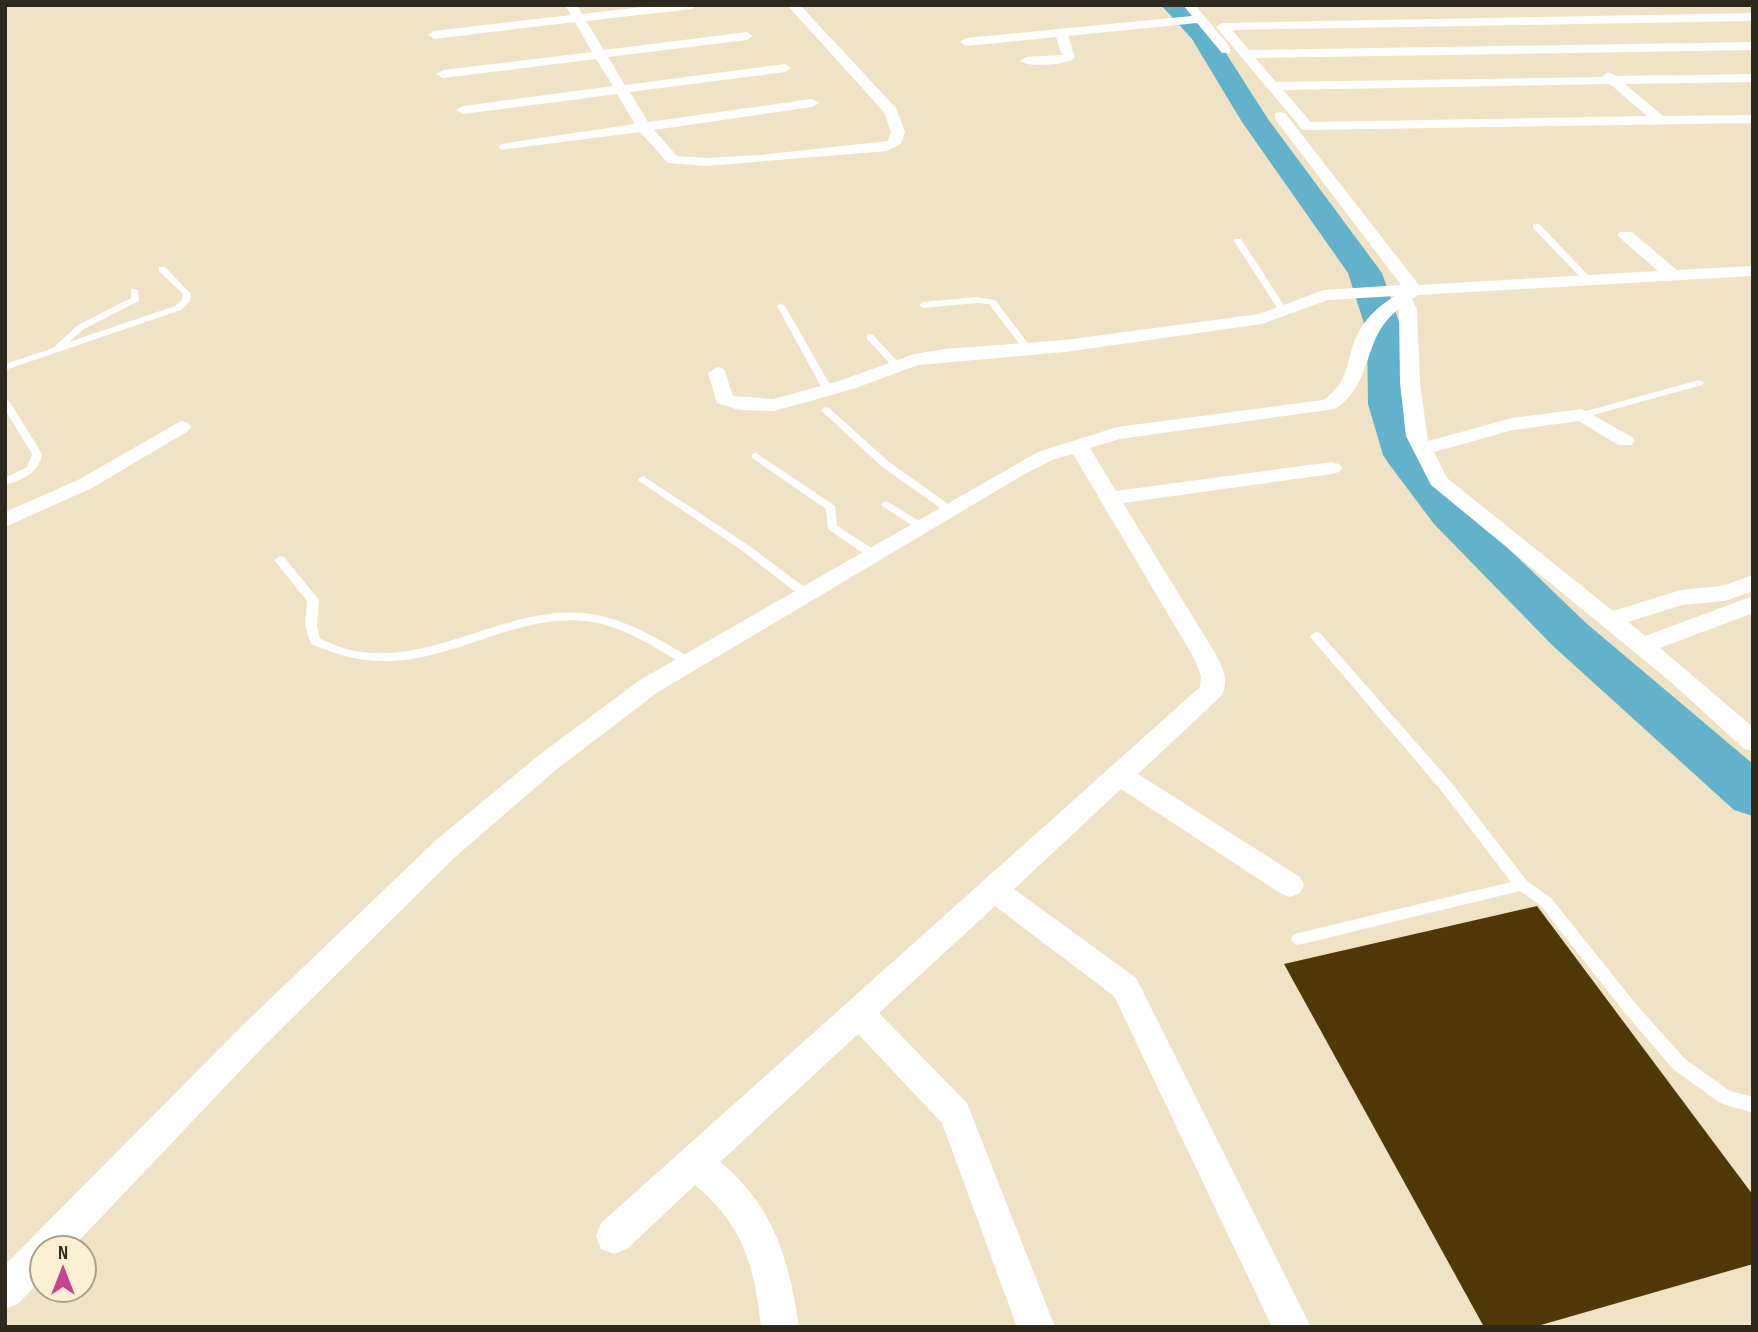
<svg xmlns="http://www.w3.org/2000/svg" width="1758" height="1332" viewBox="0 0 1758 1332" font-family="'Sofia Sans Condensed',sans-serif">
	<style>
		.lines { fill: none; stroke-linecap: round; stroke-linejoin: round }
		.river { fill: #62b2cb; fill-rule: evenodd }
		.building { fill: #4f3707 }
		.service { fill: #fff; fill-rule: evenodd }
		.minor { fill: #fff; fill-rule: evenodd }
	</style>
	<rect width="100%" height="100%" fill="#f0e3c5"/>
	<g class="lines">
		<path class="river" d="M1161,5h26l24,25 57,89 114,154 21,60 3,71 17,49 41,53 122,117 167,141v52l-19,-6 -182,-165 -118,-121 -45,-60 -6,-9 -15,-51 -1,-71 -19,-60 -106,-151 -50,-83z"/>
	</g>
	<path class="building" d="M1537,906l216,289v69l-219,63h-50l-200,-363z"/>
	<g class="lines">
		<g class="service">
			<path d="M1533,224h6l52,54v4h-6l-52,-54z"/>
			<path d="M1235,239h6l46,71 -1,2h-6l-46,-71z"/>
			<path d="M159,267h6l26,27 -1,7 -9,9 -176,60v-6l48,-16 25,-23 53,-27v-10l7,2 1,11 -55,28 -15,13 106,-36 7,-6 1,-6 -24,-23z"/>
			<path d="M977,297l18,3 35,46v4h-6l-35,-46 -12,-1 -54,5 -4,-3 4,-3z"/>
			<path d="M781,303l4,3 48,84 -2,2h-6l-2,-2 -46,-84z"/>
			<path d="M870,334l3,1 26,28v4h-6l-26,-28v-4z"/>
			<path d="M1699,380l5,3 -2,2 -120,33 -5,-3 2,-2z"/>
			<path d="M5,399l5,3 32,52c-3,19 -20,26 -37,31v-7l22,-11 5,-13 -27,-44z"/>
			<path d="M826,407l3,1 60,54 65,46 1,2 -1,2h-8l-65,-46 -58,-54 -2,-2z"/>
			<path d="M756,453l79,53 2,20 41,26 2,3 -2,3h-8l-42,-29 -2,-20 -74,-51v-4z"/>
			<path d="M643,476l105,69 63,47 2,3 -2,3h-8l-63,-49 -101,-68 -1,-2z"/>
			<path d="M886,501l40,24 1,2 -1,2h-8l-36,-23 -1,-2z"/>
			<path d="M280,556l4,1 35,43 -2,26 3,13c10,3 20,9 30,11 83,18 159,-48 241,-36 38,6 70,27 102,45l2,3 -6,4 -4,-1c-29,-17 -59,-37 -92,-43 -74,-12 -142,43 -215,39 -25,-1 -45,-8 -67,-17l-6,-18 2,-25 -33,-41z"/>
			<path d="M1316,632l4,1 130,148 77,100 24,17 84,105 50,56 45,32 23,6v16l-33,-10 -47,-34 -48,-56 -84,-107 -21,-15 -222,54 -5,-2 -2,-4 2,-4 5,-2 213,-51 -71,-93 -128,-150 -2,-3z"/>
		</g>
		<g class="minor">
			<path d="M565,5h12l5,9 77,-9h39l-6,4 -106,12 18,29 143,-18 6,4 -6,4 -139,17 17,28 160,-21 6,4 -6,4 -155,20 18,30 164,-23 7,4 -7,4 -158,23 23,26 29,2 54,-3 128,-14 3,-9 -7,-20 -97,-107h13l96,103 9,24 -4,12 -14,7 -181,15 -38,-3 -28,-31 -139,18 -2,-3 2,-3 5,-1 129,-19 -18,-30 -154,20 -7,-4 7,-4 150,-20 -17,-27 -153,19 -7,-4 7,-4 149,-18 -17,-30 -141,17 -6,-4 6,-4 137,-16z"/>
			<path d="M1183,5h12l35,42v6h-8l-25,-30 -129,13 7,22c-9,7 -46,10 -55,3l6,-4 36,-2 -6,-18 -90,9 -6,-4 6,-4 226,-22z"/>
			<path d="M1753,13v8l-521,9 17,20 504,-8v8l-498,8 21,24 326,-5 6,-5 8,4 137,-2v8l-128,2 38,32 90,-1v8l-446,7 -5,-1 -86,-102 6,-4zM1610,84l37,32 -336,6 -28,-32z"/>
			<path d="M1280,112l5,1 134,172 239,-14 -38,-33 -2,-3 2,-3h12l45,38 76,-4v10l-335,19 -6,4 5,11 3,73 8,58 84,-23 70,-9 50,28 3,4 -3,4h-14l-39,-24 -66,9 -79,22 13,26 166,133 68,-21 41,-4 31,-11v16l-28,10 -43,4 -54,17 17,14 108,-40v17l-93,35 93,79v24l-9,-2 -72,-66 -241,-198 -25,-49 -6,-53 -1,-74c-39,29 -23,73 -64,100l-215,30 -30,9 26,43 216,-29 7,2 3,4 -3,4 -7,2 -209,29 95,155c6,13 11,25 3,38l-83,78 162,103 4,8 -4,8 -10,4 -10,-4 -159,-104 -107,100 122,89 175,349h-39l-158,-331 -119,-90 -116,107 88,90 88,224h-38l-75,-204 -84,-89 -138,128c54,44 69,98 79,165h-38c-7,-62 -17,-101 -66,-142l-68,64 -13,5 -13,-5 -5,-13 5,-13 599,-536 1,-11 -7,-18 -121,-204 -21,6 -29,15 -365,217 -101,77 -102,88 -192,190 -191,201h-30v31l-24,25 -13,5v-44l236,-238 194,-186 104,-86 101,-75 398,-228 79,-25 206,-27c26,-17 22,-35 32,-60 8,-20 22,-33 40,-44l-67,4 -66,24 -197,28 -147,13 -65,24 -79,22 -35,-1 -22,-7 -9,-30 9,-6 7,2 9,27 40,3 66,-18 75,-27 31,-5 120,-9 194,-26 65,-24 77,-5 -126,-166v-6z"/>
			<path d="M181,421l7,2 3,4 -3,4 -96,57 -87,39v-15l73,-32z"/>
		</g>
	</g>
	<rect width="1758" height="1332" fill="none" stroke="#2d291d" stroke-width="14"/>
	<g transform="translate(63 1269)"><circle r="33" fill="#fdf0d2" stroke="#aaa08a" stroke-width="2"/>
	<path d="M0-5L12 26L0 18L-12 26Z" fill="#c4448f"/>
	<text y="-10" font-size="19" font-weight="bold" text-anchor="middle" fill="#2d291d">N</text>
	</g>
</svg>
